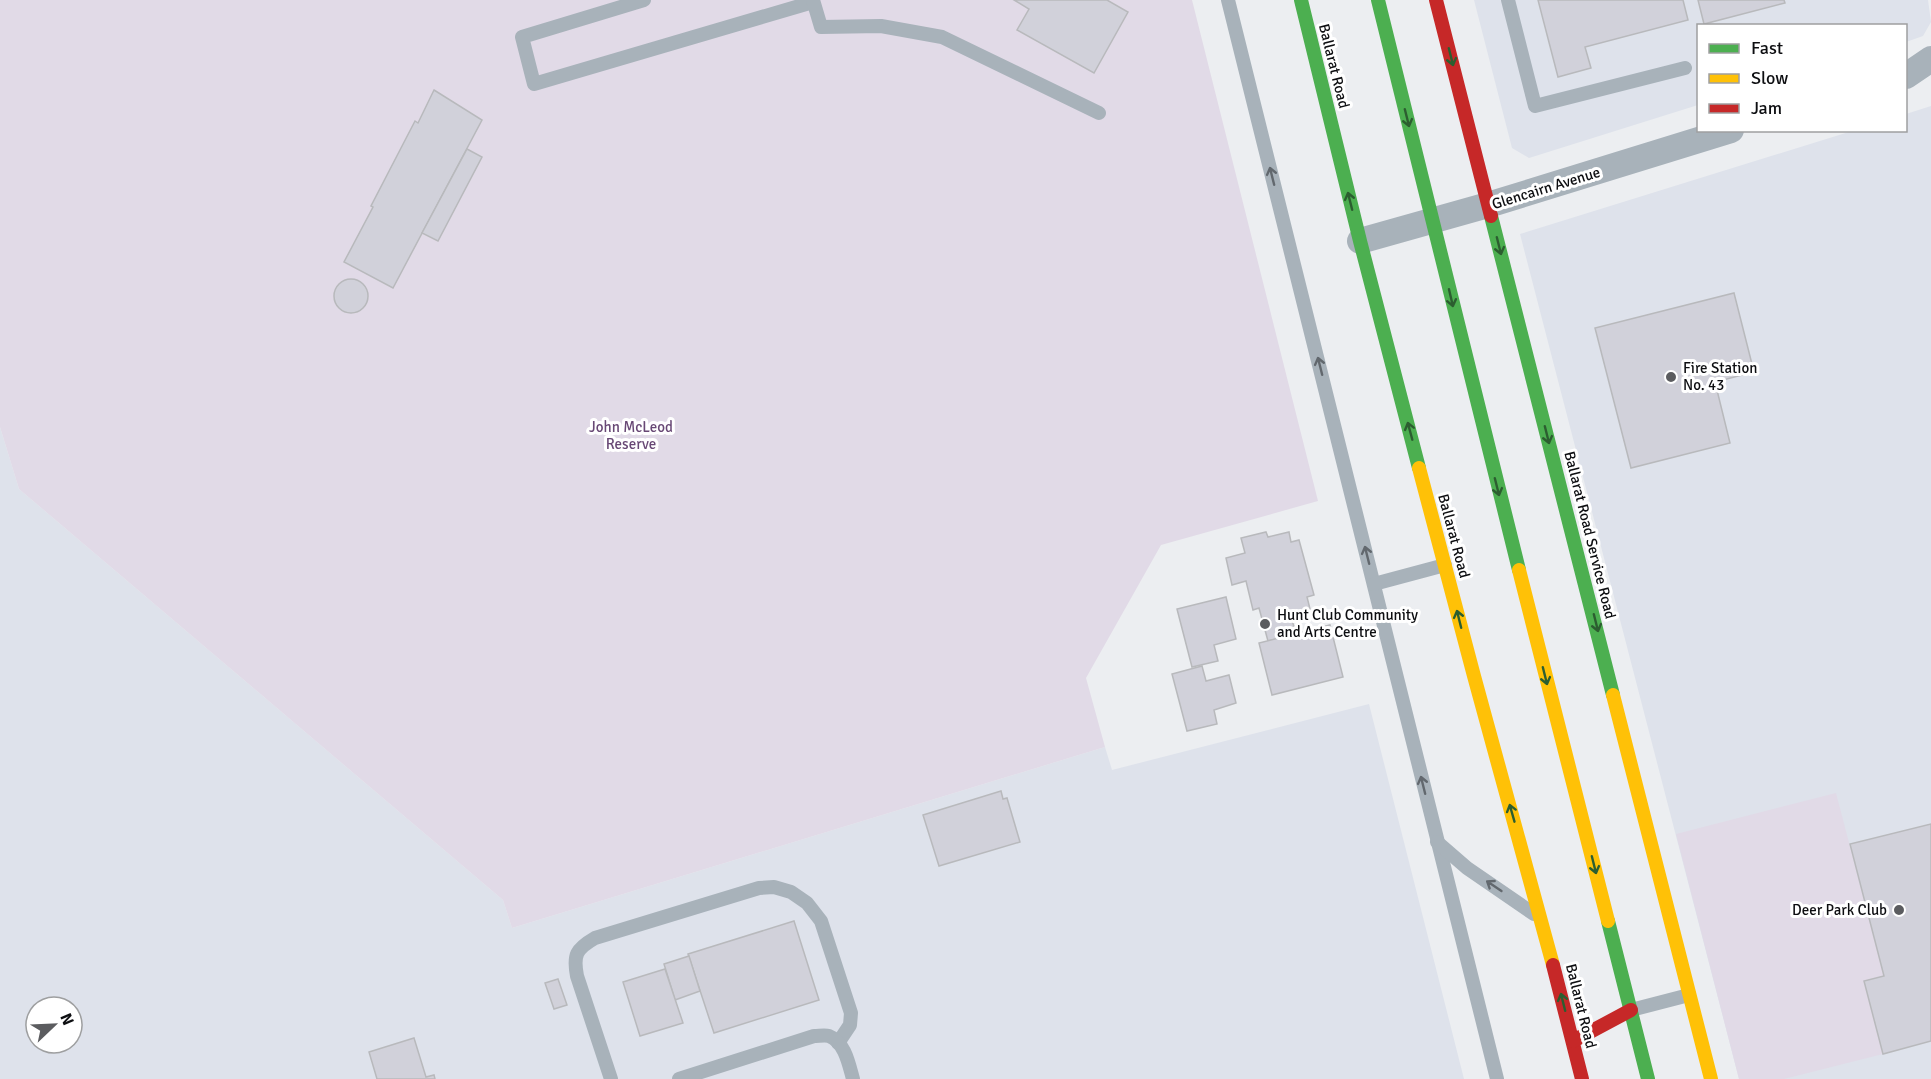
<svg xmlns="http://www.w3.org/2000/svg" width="1931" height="1079" viewBox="0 0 1931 1079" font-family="Signika,sans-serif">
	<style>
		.built { fill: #dee2eb; fill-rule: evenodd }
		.green { fill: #e1dae7 }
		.building { fill: #d1d1da; stroke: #b8b9bc; stroke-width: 1.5 }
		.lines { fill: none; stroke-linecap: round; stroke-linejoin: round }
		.lane { stroke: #a8b2ba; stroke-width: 14 }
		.street { stroke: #a8b2ba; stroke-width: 26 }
		.fast { stroke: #4caf50; stroke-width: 14 }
		.slow { stroke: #ffc107; stroke-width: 14 }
		.jam { stroke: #c62828; stroke-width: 14 }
		.oneway { stroke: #2c5e30 }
		.oneway2 { stroke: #62686e }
		.poi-dot { fill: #5b5c5f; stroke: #fff; stroke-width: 2 }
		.labels { text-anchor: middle; stroke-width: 6; stroke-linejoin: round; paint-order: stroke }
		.street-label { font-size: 15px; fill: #0d0e11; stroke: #fff }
		.poi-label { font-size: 15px; fill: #0d0e11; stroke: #fff; text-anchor: start }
		.park-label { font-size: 15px; fill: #684875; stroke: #fff }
	</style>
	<rect width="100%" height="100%" fill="#eceef1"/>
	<g class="built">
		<path d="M1474,0h454l3,22 -8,14 -17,6v-16h-208v79l-169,53 -17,-10z"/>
		<path d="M1931,106v973h-192l-219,-845 332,-103 54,-1v-16z"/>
		<path d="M0,427l19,62 484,411 9,28 593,-181 7,23 257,-66 95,375h-1464zM36,1007h36v36h-36z"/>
	</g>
	<g class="green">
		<path d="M0,0h1192l126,501 -157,44 -75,133 19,69 -593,181 -9,-28 -484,-411 -19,-62z"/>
		<path d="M1836,793l48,183 -20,6 19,72 -99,25h-45l-63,-245z"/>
	</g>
	<g class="building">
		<path d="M1014,0h93l21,12 -34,61 -77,-43 12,-21z"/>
		<path d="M1538,0h145l5,20 -103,27 6,21 -33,9z"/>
		<path d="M1698,0h86l1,3 -81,21z"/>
		<path d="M434,90l48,30 -89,168 -49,-26 29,-55 -2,-1 44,-85 3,2z"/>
		<path d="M467,149l15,8 -44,84 -16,-8z"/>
		<circle cx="351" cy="296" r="17"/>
		<path d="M1734,293l20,79 -39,10 15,61 -99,25 -36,-140z"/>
		<path d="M1266,532l2,5 21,-5 2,10 8,-2 15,55 -7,2 3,12 -20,4 6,21 -28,7 -9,-33 -6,2 -7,-29 -14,4 -6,-27 19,-5 -4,-15z"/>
		<path d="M1226,597l10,42 -22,6 4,16 -26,6 -15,-58z"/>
		<path d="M1330,625l13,52 -71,18 -13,-52z"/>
		<path d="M1202,666l4,15 23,-6 7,28 -22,7 3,14 -30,7 -15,-57z"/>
		<path d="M1001,791l2,8 4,-1 13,44 -81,24 -16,-51z"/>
		<path d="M1931,824v217l-48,13 -19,-73 20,-5 -34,-132z"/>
		<path d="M794,921l25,79 -105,33 -26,-79z"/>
		<path d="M689,956l11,35 -25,9 -11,-36z"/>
		<path d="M665,969l18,54 -43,13 -17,-54z"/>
		<path d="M558,979l9,26 -13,4 -9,-26z"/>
		<path d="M414,1038l12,39 8,-2 1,4h-58l-8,-27z"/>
	</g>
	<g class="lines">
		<g class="lane">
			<path d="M644,0l-122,37 12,47 279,-82"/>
			<path d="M813,0l8,27 60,-1 61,11 157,76"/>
			<path d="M1228,0l269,1079"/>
			<path d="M1508,0l27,106 150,-38"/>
			<path d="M1374,584l71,-19"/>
			<path d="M1437,842l30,26 67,46"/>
			<path d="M1631,1010l58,-15"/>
			<path d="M611,1079l-34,-103c-4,-21 -1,-27 18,-38l164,-50 15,-1 17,5 16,11 14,18 30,92 -1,12 -12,18"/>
			<path d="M679,1079l135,-43c5,0 11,-1 15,0 16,6 20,29 24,43"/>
		</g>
		<g class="street">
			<path d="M1906,76l25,-17"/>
			<path d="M1360,241l128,-36 243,-75"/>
		</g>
		<g class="fast">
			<path d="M1301,0l59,241 59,227"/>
			<path d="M1378,0l141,570"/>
			<path d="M1491,216l122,479"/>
			<path d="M1608,921l40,158"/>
		</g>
		<g class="slow">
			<path d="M1419,468l55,208 79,289"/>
			<path d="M1519,570l89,351"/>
			<path d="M1613,695l98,384"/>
		</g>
		<g class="jam">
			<path d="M1436,0l55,216"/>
			<path d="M1553,965l29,114"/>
			<path d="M1573,1041l58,-31"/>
		</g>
	</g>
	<defs><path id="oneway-shaft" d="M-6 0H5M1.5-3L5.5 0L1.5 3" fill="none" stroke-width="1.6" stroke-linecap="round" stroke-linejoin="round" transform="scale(1.5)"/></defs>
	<g class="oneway">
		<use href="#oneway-shaft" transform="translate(1451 57) rotate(76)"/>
		<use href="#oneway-shaft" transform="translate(1407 118) rotate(76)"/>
		<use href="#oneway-shaft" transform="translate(1350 201) rotate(-104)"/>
		<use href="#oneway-shaft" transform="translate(1499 246) rotate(76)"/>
		<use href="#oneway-shaft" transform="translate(1451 298) rotate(77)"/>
		<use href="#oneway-shaft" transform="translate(1410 431) rotate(-105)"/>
		<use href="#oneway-shaft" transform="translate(1547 435) rotate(76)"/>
		<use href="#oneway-shaft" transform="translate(1497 487) rotate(76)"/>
		<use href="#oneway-shaft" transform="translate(1459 619) rotate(-104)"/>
		<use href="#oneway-shaft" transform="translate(1596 623) rotate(76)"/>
		<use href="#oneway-shaft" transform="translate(1545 676) rotate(76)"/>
		<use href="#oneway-shaft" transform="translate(1512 813) rotate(-106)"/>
		<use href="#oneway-shaft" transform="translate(1594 865) rotate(76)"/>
		<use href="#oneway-shaft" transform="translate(1563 1002) rotate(-104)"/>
	</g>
	<g class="oneway2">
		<use href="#oneway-shaft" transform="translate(1272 176) rotate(-104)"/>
		<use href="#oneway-shaft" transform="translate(1320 366) rotate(-104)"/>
		<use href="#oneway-shaft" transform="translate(1367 555) rotate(-104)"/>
		<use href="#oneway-shaft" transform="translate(1423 785) rotate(-104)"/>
		<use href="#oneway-shaft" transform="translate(1494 886) rotate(-146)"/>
	</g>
	<g class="poi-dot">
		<circle cx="1671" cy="377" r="6"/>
		<circle cx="1265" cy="624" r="6"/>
		<circle cx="1899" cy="910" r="6"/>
	</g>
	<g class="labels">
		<g class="street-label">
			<text transform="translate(1334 66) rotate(76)" y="5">Ballarat Road</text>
			<text transform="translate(1546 188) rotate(-17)" y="5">Glencairn Avenue</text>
			<text transform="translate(1590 535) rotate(76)" y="5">Ballarat Road Service Road</text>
			<text transform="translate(1454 536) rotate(75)" y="5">Ballarat Road</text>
			<text transform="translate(1581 1006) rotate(76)" y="5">Ballarat Road</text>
		</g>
		<g class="poi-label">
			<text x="1683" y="373">Fire Station<tspan x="1683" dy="17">No. 43</tspan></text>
			<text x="1277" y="620">Hunt Club Community<tspan x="1277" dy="17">and Arts Centre</tspan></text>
			<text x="1887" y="915" text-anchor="end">Deer Park Club</text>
		</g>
		<g class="park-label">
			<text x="631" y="432">John McLeod<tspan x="631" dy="17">Reserve</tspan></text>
		</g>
	</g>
	<rect x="1697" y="24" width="210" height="108" fill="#ffffff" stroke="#9e9fa0" stroke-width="1.5"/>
	<rect x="1709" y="44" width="30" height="9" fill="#4caf50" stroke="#9e9fa0" stroke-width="1.5"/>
	<text x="1751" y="54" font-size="18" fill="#0d0e11">Fast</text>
	<rect x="1709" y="74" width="30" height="9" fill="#ffc107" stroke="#9e9fa0" stroke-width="1.5"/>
	<text x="1751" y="84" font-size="18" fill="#0d0e11">Slow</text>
	<rect x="1709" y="104" width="30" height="9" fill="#c62828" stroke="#9e9fa0" stroke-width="1.5"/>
	<text x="1751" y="114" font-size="18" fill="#0d0e11">Jam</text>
	<g transform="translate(54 1025) rotate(67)"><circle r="28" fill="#ffffff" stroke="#9e9fa0" stroke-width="1.5"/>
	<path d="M0-4.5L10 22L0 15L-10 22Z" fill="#5b5c5f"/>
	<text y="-9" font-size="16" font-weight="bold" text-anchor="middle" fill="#0d0e11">N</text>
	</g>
</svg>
